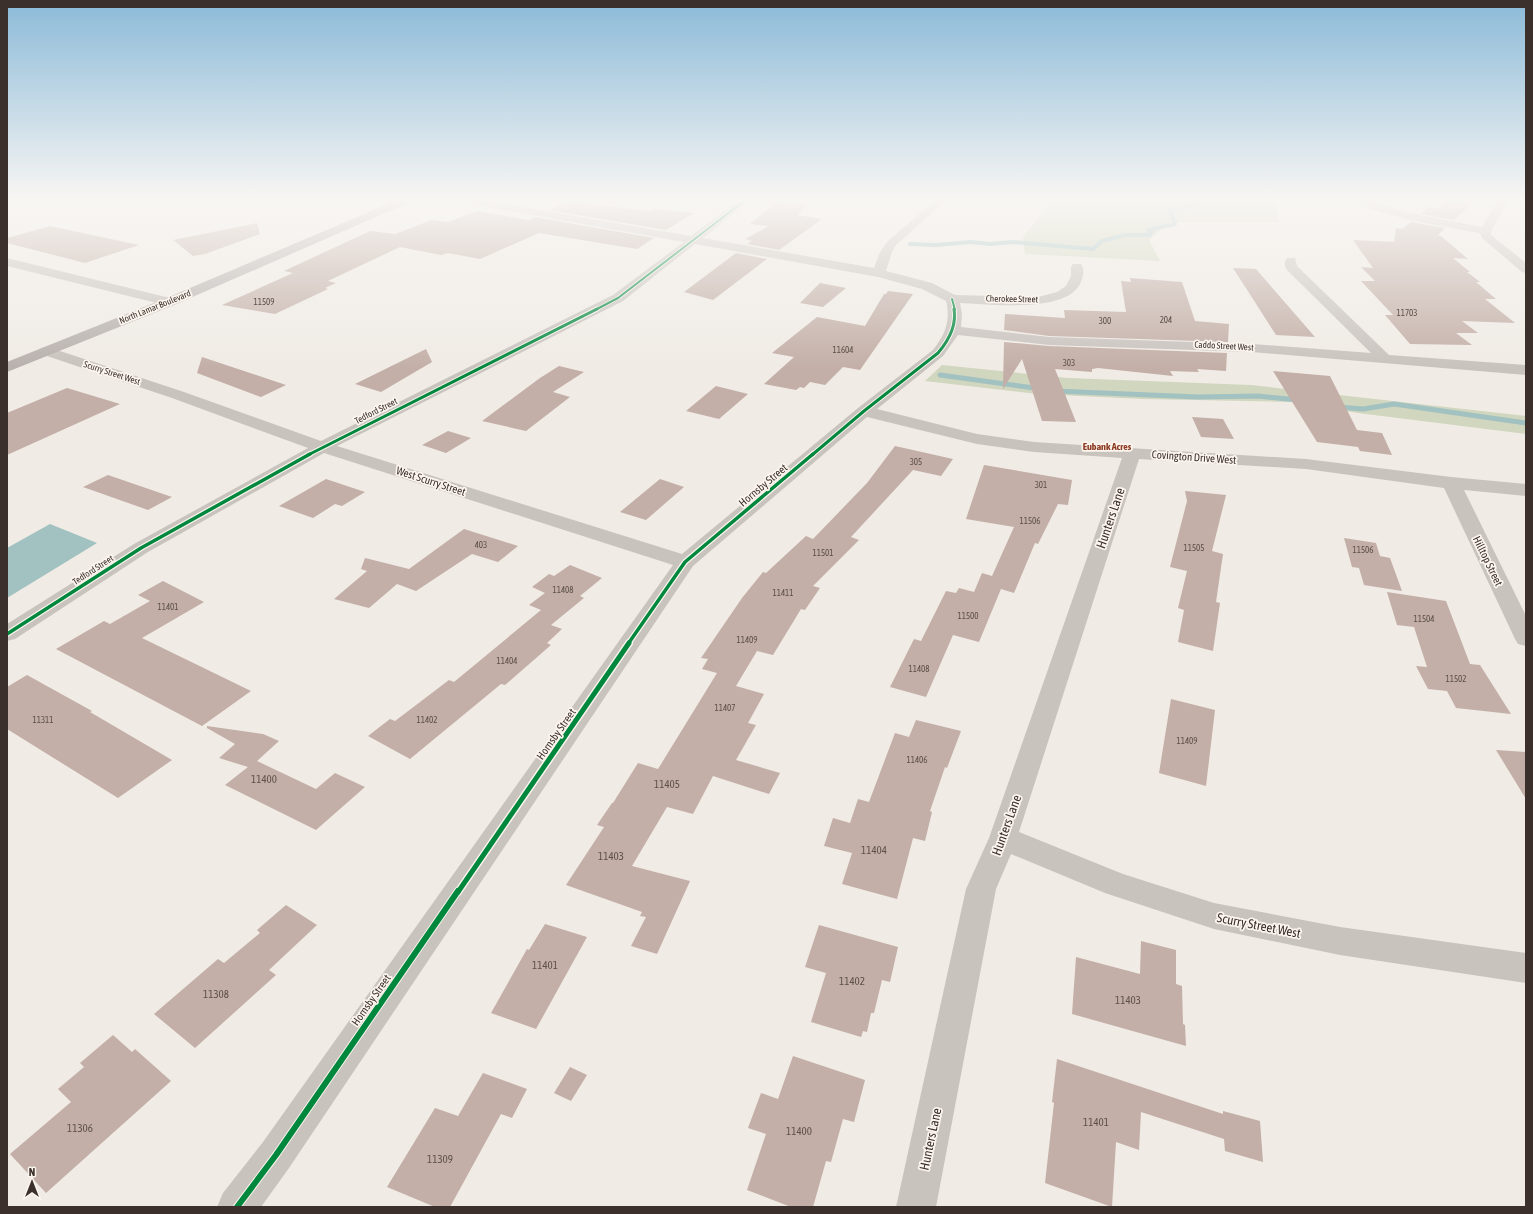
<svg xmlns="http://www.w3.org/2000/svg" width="1533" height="1214" viewBox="0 0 1533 1214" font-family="'Asap Condensed',sans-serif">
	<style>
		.green { fill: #d1d6bf }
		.water { fill: #a1c2c1 }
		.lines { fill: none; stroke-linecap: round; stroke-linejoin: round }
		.stream-far1 { stroke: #a1c2c1; stroke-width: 4 }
		.stream { stroke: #a1c2c1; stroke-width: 5 }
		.building { fill: #c3afa7 }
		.minor { fill: #c9c3be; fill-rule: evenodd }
		.major { fill: #b8b1ad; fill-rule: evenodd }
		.cycleway-far4-casing { stroke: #fbf5ee; stroke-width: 3.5 }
		.cycleway-far3-casing { stroke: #fbf5ee; stroke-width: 5 }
		.cycleway-far2-casing { stroke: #fbf5ee; stroke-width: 6 }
		.cycleway-far1-casing { stroke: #fbf5ee; stroke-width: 8 }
		.cycleway-casing { stroke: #fbf5ee; stroke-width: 8 }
		.cycleway-far4 { stroke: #00873e; stroke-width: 2 }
		.cycleway-far3 { stroke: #00873e; stroke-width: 3 }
		.cycleway-far2 { stroke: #00873e; stroke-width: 3.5 }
		.cycleway-far1 { stroke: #00873e; stroke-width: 5 }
		.cycleway { stroke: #00873e; stroke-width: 6 }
		.labels { text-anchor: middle; stroke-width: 3.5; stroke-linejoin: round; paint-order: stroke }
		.far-street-label { font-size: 9px; fill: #3b302b; stroke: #fbf5ee }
		.number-label { font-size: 9px; fill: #5d504a }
		.far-neighbourhood-label { font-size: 10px; font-weight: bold; fill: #8c3b22; stroke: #fbf5ee }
		.street-label { font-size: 11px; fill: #3b302b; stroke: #fbf5ee }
		.near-number-label { font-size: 11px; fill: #5d504a }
		.near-street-label { font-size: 13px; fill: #3b302b; stroke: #fbf5ee }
	</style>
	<rect width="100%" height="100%" fill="#f0ebe5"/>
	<g class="green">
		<path d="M1056,198h228l-9,5 4,19h-110l-20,18 11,21 -135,-7 -2,-18z"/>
		<path d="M942,365l126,13 183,7 275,31v18l-168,-21 -64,-11 -152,-3 -104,-5 -113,-13z"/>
	</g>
	<path class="water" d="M50,524l47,19 -90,55v-50z"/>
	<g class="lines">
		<g class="stream-far1">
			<path d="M1231,198h2"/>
			<path d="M910,244l26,1 35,-3 19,2 22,-2 81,7 9,-8 23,-6h25l1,-2 -3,-3 27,-6 -5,-14 29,-5 3,-1 -2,-3 6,-3"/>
		</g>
		<g class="stream">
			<path d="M940,375l101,14"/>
			<path d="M1055,391l143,6 60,-1 40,4"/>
			<path d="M1338,407l25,2 31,-5 132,19"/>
		</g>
	</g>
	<g class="building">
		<path d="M1446,198h32l-24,22 -33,-6 8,-7 10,2z"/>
		<path d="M568,201l63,8 21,2 3,-2 39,4 -28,17 -117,-20z"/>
		<path d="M777,202l31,3 -11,10 25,4 -43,31 -32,-6 5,-3 -7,-2 24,-13 -19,-2z"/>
		<path d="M477,211l52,9 6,-3 119,21 -17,11 -98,-16 -59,26 -32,-6 -7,2 -41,-8 -72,34 8,2 -11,5 3,1 -53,25 -53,-9 71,-32 -9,-2 86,-40 25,3 37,-14 16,2z"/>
		<path d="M1411,222l34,6 -7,7 4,2 26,22 -15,-1 17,14h-3l13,10h-4l20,17h-11l30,24 -53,-2 16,12h-22l16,12 -62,-1 -25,-29h8l-32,-34h14l-14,-14 12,1 -20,-28 41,2 2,-14 6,1z"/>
		<path d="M257,223l3,11 -55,20 -12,2 -20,-16z"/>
		<path d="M50,226l89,19 -54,18 -78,-20v-5z"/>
		<path d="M736,253l31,6 -54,41 -29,-8z"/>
		<path d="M1233,268l23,1 59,68 -39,-2z"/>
		<path d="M1130,278l52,4 13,39 34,3 -1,18 -179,-6 -45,-6 1,-16 60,4 -1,-8 62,2 -5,-31 10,1z"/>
		<path d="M820,283l26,5 -23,19 -23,-4z"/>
		<path d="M888,291l25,3 -53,76 -17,-3 -18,18 -15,-3 -6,6 -4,-1 -4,3 -32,-6 30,-27 -22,-4 45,-36 48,9 19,-32h2z"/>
		<path d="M1004,342l45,4 178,7 -1,18 -29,-2 2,3 -29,-1 3,5 -75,-8 -6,1v3l-37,-3 21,53 -34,-1 -20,-62 -19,30z"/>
		<path d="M426,349l6,13 -51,30 -26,-8z"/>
		<path d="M202,357l84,28 -25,12 -64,-24z"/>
		<path d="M559,366l25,6 -31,20 17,5 -44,34 -44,-10 58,-43z"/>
		<path d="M1273,371l57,5 27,54 25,3 10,22 -32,-4 -2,-4 -41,-5z"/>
		<path d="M716,386l32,8 -29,25 -33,-8z"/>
		<path d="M67,388l53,16 -113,51v-42z"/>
		<path d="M1192,417l31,2 11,20 -33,-2z"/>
		<path d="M448,431l23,7 -25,15 -24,-8z"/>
		<path d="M895,446l58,13 -12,17 -28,-6 -62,67 8,3 -46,46 7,2 -15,22 -4,-1 -28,46 -16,-4 -21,35 28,8 -16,29 8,2 -20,35 44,13 -11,21 -56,-18 -20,38 -26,-7 -35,59 58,15 -33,73 -26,-8 15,-29 -6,-1 2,-4 -76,-27 38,-58 -7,-2 15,-22h1l25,-40 20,6 59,-96 -15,-4 6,-10 -7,-1 41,-60 21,-26 3,1 40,-37 7,3 54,-56z"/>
		<path d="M984,465l88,15 -4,25 -10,-1 -20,40 -3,-1 -21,50 -13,-4 -22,53 -26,-7 -27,62 -36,-10 24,-48 7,2 25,-50 10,2 3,-5 15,4 8,-19 10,3 22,-49 -48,-8z"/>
		<path d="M108,475l64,22 -24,13 -65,-23z"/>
		<path d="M326,479l39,13 -23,14 -7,-2 -22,14 -34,-12z"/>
		<path d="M660,479l24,8 -38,33 -26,-8z"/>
		<path d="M1185,491l41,4 -14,56 11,3 -7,48 4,1 -7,48 -35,-9 6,-32 -6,-2 9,-37 -17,-4 17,-66z"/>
		<path d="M464,529l54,17 -20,16 -26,-8 -56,37 -19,-7 -28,24 -35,-9 33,-28 -6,-2 4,-11 44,11z"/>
		<path d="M1344,538l32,5 4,13 10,2 12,33 -38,-6 -5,-17 -7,-1z"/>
		<path d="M570,565l32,13 -22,18 4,2 -33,27 11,4 -15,14 4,2 -46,40 -4,-1 -91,75 -42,-23 22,-17 5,2 54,-41 5,2 87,-72 -12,-5 16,-12 -13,-6 17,-13 5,2z"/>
		<path d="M163,581l41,21 -62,36 109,53 -49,35 -146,-77 48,-28 6,3 40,-23 -12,-6z"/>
		<path d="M1387,592l59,9 24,63 10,1 31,49 -55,-6 -9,-17 -19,-2 -12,-23 11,1 -13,-40 -17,-2z"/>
		<path d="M27,675l65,36 -2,1 82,48 -54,38 -111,-69v-42z"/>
		<path d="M1171,699l44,11 -9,76 -47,-13z"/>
		<path d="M916,720l45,11 -14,37 -2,-1 -15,44 2,1 -7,29 -12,-3 -16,61 -55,-15 10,-31 -28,-7 9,-28 17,5 8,-24 11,3 26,-69 14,4z"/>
		<path d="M207,726l56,8 16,7 -22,20 59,28 19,-16 30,14 -49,43 -91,-45 23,-18 -29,-9 16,-14 -28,-16z"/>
		<path d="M1496,750l30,2v47z"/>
		<path d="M286,905l31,20 -48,45 7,5 -81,73 -41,-34 64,-55 6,4 36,-30 -3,-3z"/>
		<path d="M545,924l42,13 -51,92 -45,-16 36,-64 2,1z"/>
		<path d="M819,925l79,22 -8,35 -8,-2 -8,33h-3l-4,19 -4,-1 -2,6 -50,-15 15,-49 -21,-6z"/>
		<path d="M1141,941l35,9v34l6,2 1,38 2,1 1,21 -114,-32 4,-57 64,17z"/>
		<path d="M113,1035l19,17 3,-3 36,32 -125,112 -36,-39 61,-52 -13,-13 26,-22 -4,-4z"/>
		<path d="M793,1056l72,24 -11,42 -11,-3 -12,43 -5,-1 -13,46h-22l-44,-17 19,-56 -18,-6 13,-35 17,6z"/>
		<path d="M1057,1059l166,55v-3l37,10 3,41 -38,-11 -1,-12 -83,-27 -2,38 -23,-8 -4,65 -67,-24 9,-80 -2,-1z"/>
		<path d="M570,1067l17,8 -16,26 -17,-8z"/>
		<path d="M483,1073l44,16 -15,29 -11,-4 -51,93h-15l-48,-20 48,-79 23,8z"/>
	</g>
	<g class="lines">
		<g class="minor">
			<path d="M449,198h22l220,38 51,-38h11l-50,40 171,30 6,-16 8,-11 50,-43h11l-53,47 -4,7 -6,19 46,12 23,12 83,2 19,-5 9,-6 5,-10v-9l2,-3h8c4,6 2,12 0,18 -13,32 -91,22 -121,21l2,11 -1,13 88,10 203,7 119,9 -84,-83c-3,-4 -3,-8 0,-12h8l2,8 92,89 137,10v10l-274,-23 -203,-7 -91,-10 -15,21 -66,53 100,25 57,8 272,17 145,18 75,7v12l-62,-6 62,126v30l-8,-2 -3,-5 -71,-151 -138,-19 -167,-10 -120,373 104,42 91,29 126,24 186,26v30l-186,-28 -126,-26 -109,-36 -94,-39 -15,35 -60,318h-40l70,-318 23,-51 133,-380 -88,-6 -57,-8 -110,-27 -174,149 -404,602 -28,39h-44l6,-14 40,-51 410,-577 -349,-112 -176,99 -133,87 -8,2v-17l127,-80 174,-96 -136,-50 -131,-44 -2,-3 2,-3 5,-1 5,1 133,44 137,49 292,-146 71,-53 -230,-41zM695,244l183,33 44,12 24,12c5,19 -1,34 -13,49l-75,58 -176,146 -345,-108 286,-145z"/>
			<path d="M1351,198h13l41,14 77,15 18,-29h10l-19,33v4l35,28v10l-4,-1 -40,-34 -2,-5c-23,-4 -118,-19 -129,-35z"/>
			<path d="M7,258l167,41 2,3 -2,3 -5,1 -162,-40z"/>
		</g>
		<path class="major" d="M402,198h14l-1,2 -241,105 -167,67v-10l157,-63z"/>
		<defs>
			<g id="cycleway-far4">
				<path d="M952,299l3,11"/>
				<path d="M595,310l23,-12 130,-100"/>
			</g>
			<g id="cycleway-far3">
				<path d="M308,455l289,-146"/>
				<path d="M812,455l52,-44 74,-58c11,-13 19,-27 16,-44"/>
			</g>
			<g id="cycleway-far2">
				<path d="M7,634l134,-86 169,-94"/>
				<path d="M628,644l57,-82 128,-108"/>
			</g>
			<path id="cycleway-far1" d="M458,892l171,-249"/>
			<path id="cycleway" d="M237,1207l39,-52 182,-264"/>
		</defs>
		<use href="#cycleway-far4" class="cycleway-far4-casing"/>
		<use href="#cycleway-far3" class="cycleway-far3-casing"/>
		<use href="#cycleway-far2" class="cycleway-far2-casing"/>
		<use href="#cycleway-far1" class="cycleway-far1-casing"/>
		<use href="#cycleway" class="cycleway-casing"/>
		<use href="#cycleway-far4" class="cycleway-far4"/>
		<use href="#cycleway-far3" class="cycleway-far3"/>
		<use href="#cycleway-far2" class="cycleway-far2"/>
		<use href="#cycleway-far1" class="cycleway-far1"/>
		<use href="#cycleway" class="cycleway"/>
	</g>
	<linearGradient id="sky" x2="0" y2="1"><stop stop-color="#8bbad8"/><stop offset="0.54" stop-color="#f8f6f3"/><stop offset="1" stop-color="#f8f6f3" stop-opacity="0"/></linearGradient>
	<rect width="1533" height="368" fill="url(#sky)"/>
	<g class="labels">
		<g class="far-street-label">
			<text transform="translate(1012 299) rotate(1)" y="3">Cherokee Street</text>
			<text transform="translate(155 307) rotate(-22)" y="3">North Lamar Boulevard</text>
			<text transform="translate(1224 346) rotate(3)" y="3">Caddo Street West</text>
			<text transform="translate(112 373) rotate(18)" y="3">Scurry Street West</text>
			<text transform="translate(376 411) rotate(-27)" y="3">Tedford Street</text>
			<text transform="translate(93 570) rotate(-33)" y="3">Tedford Street</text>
		</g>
		<g class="number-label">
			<text x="264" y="305">11509</text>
			<text x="1407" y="316">11703</text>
			<text x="1166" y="323">204</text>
			<text x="1105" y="324">300</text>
			<text x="843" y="353">11604</text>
			<text x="1069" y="366">303</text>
			<text x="916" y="465">305</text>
			<text x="1041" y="488">301</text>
			<text x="1030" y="524">11506</text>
			<text x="481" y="548">403</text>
			<text x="1194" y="551">11505</text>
			<text x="1363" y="553">11506</text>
			<text x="823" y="556">11501</text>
			<text x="563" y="593">11408</text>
			<text x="783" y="596">11411</text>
			<text x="168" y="610">11401</text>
			<text x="968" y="619">11500</text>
			<text x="1424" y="622">11504</text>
			<text x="747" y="643">11409</text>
			<text x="507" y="664">11404</text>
			<text x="919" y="672">11408</text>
			<text x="1456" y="682">11502</text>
			<text x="725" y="711">11407</text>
			<text x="43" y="723">11311</text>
			<text x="427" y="723">11402</text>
			<text x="1187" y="744">11409</text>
			<text x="917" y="763">11406</text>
		</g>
		<g class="far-neighbourhood-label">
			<text x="1107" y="450">Eubank Acres</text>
		</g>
		<g class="street-label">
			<text transform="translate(1194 457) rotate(4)" y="4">Covington Drive West</text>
			<text transform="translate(431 481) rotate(18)" y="4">West Scurry Street</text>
			<text transform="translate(763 485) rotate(-40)" y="4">Hornsby Street</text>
			<text transform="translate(1488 561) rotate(64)" y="4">Hilltop Street</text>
			<text transform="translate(556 734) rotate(-55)" y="4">Hornsby Street</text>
			<text transform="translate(371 1000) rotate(-55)" y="4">Hornsby Street</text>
		</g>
		<g class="near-number-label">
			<text x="264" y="783">11400</text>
			<text x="667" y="788">11405</text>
			<text x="874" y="854">11404</text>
			<text x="611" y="860">11403</text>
			<text x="545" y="969">11401</text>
			<text x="852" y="985">11402</text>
			<text x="216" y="998">11308</text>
			<text x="1128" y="1004">11403</text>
			<text x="1096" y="1126">11401</text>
			<text x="80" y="1132">11306</text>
			<text x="799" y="1135">11400</text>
			<text x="440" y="1163">11309</text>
		</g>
		<g class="near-street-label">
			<text transform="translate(1110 518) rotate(-71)" y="5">Hunters Lane</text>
			<text transform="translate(1006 825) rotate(-70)" y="5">Hunters Lane</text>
			<text transform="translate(1259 925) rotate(11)" y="5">Scurry Street West</text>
			<text transform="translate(930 1139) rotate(-78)" y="5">Hunters Lane</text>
		</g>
	</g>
	<rect width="1533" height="1214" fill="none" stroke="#3b302b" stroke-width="16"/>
	<g transform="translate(32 1182)" stroke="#fbf5ee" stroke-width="3" paint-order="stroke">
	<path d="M0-3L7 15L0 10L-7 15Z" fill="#3b302b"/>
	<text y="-6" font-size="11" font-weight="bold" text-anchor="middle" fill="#3b302b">N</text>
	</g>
</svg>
